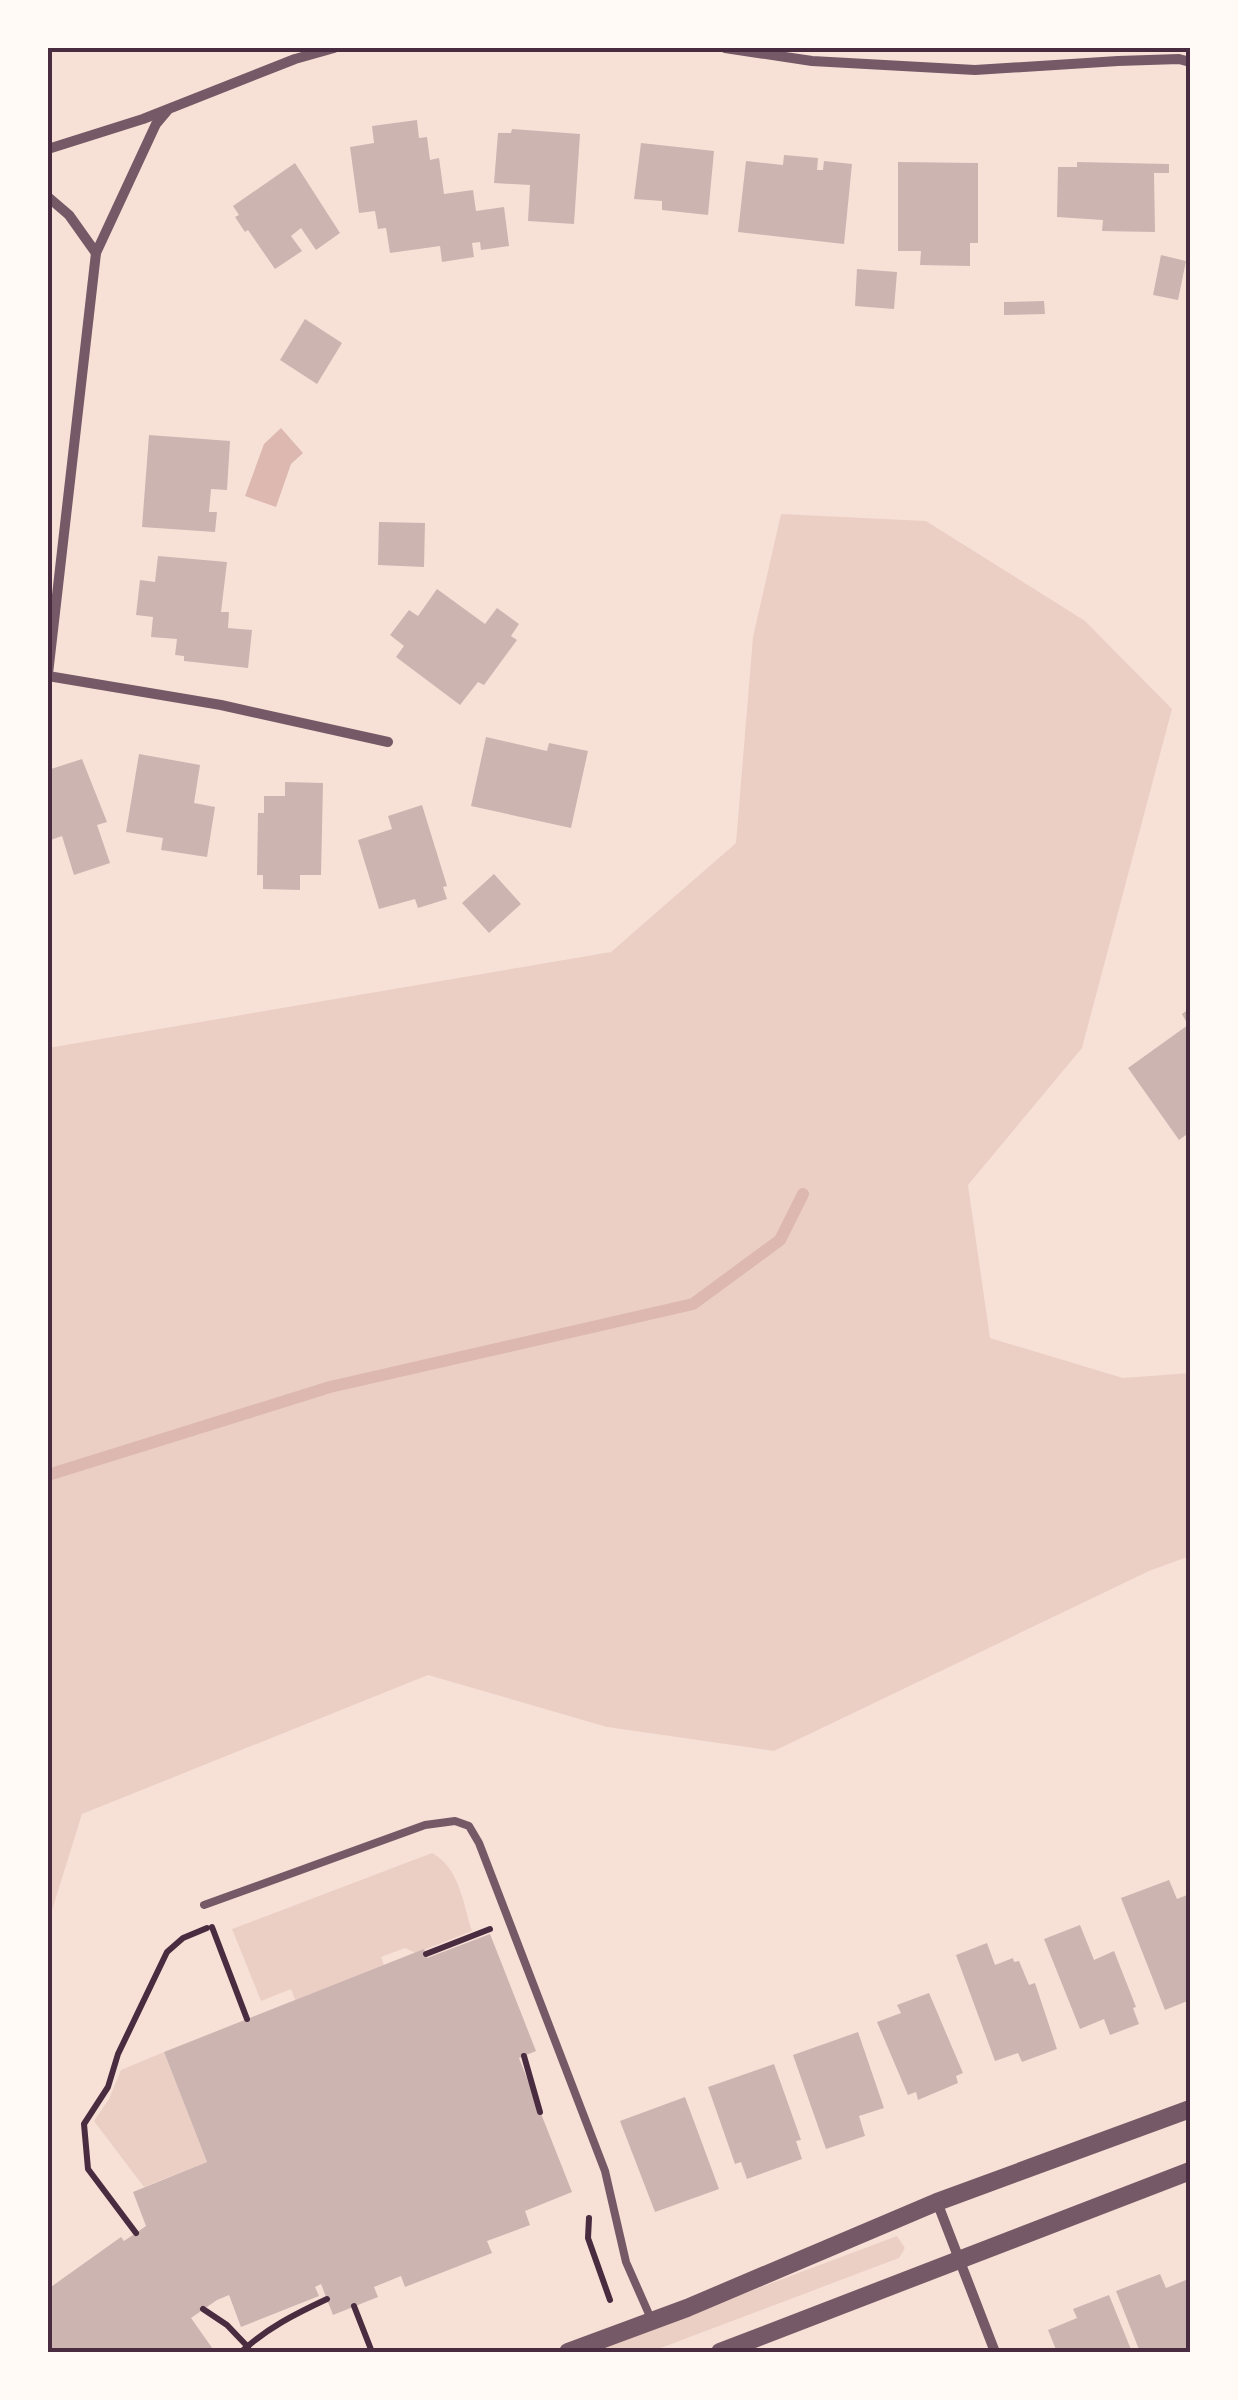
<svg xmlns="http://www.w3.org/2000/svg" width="1238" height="2400" viewBox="0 0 1238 2400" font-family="'Exo 2',sans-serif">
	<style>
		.green { fill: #ebcfc5 }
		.water { fill: #dcb8b0 }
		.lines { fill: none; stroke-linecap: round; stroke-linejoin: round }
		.stream { stroke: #dcb8b0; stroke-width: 12 }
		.building { fill: #ccb4b1 }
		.path { stroke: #4a2c40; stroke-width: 6 }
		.service { stroke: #755966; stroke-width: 8 }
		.minor { stroke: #755966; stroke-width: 10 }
		.tertiary { stroke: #755966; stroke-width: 18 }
		.neatline { fill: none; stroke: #4a2c40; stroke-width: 4 }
	</style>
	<rect width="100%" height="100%" fill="#f7e1d7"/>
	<g class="green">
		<path d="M781,514l145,7 159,100 87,88 -90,339 -114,137 22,153 133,40 67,-5v183l-41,15 -375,180 -167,-24 -179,-52 -346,139 -34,109v-875l563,-96 125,-109 17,-206z"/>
		<path d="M432,1853c27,14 31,50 40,78l-56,22 -11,-5 -24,9 3,8 -89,35 -4,-11 -30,12 -29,-72z"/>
		<path d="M164,2052l43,110 -63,25 -50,-66 15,-22 12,-29z"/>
		<path d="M897,2236l8,12 -6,10 -249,94h-62z"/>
	</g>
	<path class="water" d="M281,428l22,25 -12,11 -15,43 -31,-11 19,-52z"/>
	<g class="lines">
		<path class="stream" d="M48,1475l282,-88 363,-83 87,-64 23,-46"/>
	</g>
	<g class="building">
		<path d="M417,120l2,18 8,-1 3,23 9,-2 5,36 29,-4 3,21 28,-4 5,39 -28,4 -1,-8 -8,1 2,14 -32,5 -2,-16 -50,7 -4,-25 -8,1 -3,-18 -16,2 -9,-66 24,-4 -2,-17z"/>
		<path d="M512,129l68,5 -6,90 -46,-3 2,-36 -36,-2 4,-50h13z"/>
		<path d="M641,143l73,8 -6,64 -46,-5v-9l-28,-2z"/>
		<path d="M784,155l34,3 -1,12h6l1,-9 28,3 -8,80 -106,-12 8,-71 37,4z"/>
		<path d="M898,162l80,1v80h-8v23l-50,-1 1,-14h-23z"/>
		<path d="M1077,162l92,2v9h-15l1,59 -53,-1 1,-11 -46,-3 1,-50h19z"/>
		<path d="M295,163l45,70 -24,17 -15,-22 -10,8 11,15 -27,18 -27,-39 -3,2 -10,-15 4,-2 -6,-9z"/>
		<path d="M1161,255l25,6 -8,39 -25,-5z"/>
		<path d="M857,269l40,3 -3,37 -39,-3z"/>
		<path d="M1044,301l1,13 -41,1v-13z"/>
		<path d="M305,319l37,24 -25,41 -37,-24z"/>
		<path d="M149,435l81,6 -3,49 -16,-1 -2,23h8l-2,20 -73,-5z"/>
		<path d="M379,522l46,1 -1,44 -46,-2z"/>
		<path d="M158,556l69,6 -6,50h8l-1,16 24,2 -4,38 -64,-7v-5l-9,-1 2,-16 -26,-2 2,-20 -17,-2 4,-35 15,2z"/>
		<path d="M437,589l48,35 12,-16 22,16 -8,12 6,4 -33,45 -6,-3 -18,23 -64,-48 8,-11 -14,-11 19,-25 9,6z"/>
		<path d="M486,737l61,14 2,-8 39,8 -17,77 -100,-22z"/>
		<path d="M139,754l61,11 -6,38 21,4 -8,50 -46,-7 2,-12 -37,-6z"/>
		<path d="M82,759l25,63 -10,3 13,38 -36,12 -12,-39 -14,5v-71z"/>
		<path d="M285,782l38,1 -2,92h-21v15l-37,-1v-14h-6l1,-62h6v-17h21z"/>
		<path d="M422,805l25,81 -4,1 4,12 -29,9 -3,-9 -36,10 -21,-69 34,-11 -4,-13z"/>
		<path d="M494,874l27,30 -32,29 -27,-30z"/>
		<path d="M1190,1008v124l-11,8 -51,-72 60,-43 -6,-11z"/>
		<path d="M1169,1880l8,19 10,-4 3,9v96l-25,10 -44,-112z"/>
		<path d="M1080,1925l14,35 20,-9 22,56 -3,1 6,16 -29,11 -6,-16 -24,10 -36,-90z"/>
		<path d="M490,1934l46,117 -17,7 53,134 -47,19 5,14 -43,16 5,12 -87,34 -4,-11 -27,11 4,10 -45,18 -12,-31 -6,3 4,9 -78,31 -12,-32 -12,5 -26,18 24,34h-167v-63l73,-52 3,4 22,-15 -13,-34 74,-30 -43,-110 260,-103 3,9z"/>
		<path d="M987,1943l8,22 18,-7 1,4 5,-1 10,24 6,-2 22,66 -35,13 -4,-9 -23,8 -39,-106z"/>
		<path d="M929,1993l34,80 -7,3 2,7 -40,17 -2,-8 -8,3 -31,-73 24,-9 -4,-8z"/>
		<path d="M858,2032l26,76 -25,8 6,20 -39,13 -33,-94z"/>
		<path d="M774,2064l27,76 -5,1 6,18 -55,20 -6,-17 -6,2 -27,-77z"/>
		<path d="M685,2097l34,92 -64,23 -35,-91z"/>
		<path d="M1160,2274l6,14 20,-8 4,12v59l-4,1h-46l-24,-61z"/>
		<path d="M1109,2295l23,57h-75l-9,-22 29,-12 -4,-9z"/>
	</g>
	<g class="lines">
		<g class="path">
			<path d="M212,1927l35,92"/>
			<path d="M426,1954l64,-25"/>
			<path d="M524,2056l16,56"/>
			<path d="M589,2218l-1,20 22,62"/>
			<path d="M136,2233l-48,-64 -4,-45 24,-37 10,-33 49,-102 16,-14 24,-10"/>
			<path d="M354,2306l18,46"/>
			<path d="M203,2309l24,16 21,22"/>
			<path d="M241,2352c26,-24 54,-38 86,-53"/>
		</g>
		<path class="service" d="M204,1905l221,-80 30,-4 14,5 10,17 126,328 21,91 26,59"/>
		<g class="minor">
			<path d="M725,48l87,13 163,9 143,-9 61,-2 11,3"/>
			<path d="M48,149l95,-30 152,-60 39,-11"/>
			<path d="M48,197l21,18 27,38"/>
			<path d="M48,674l48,-421 60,-129 11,-13"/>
			<path d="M48,676l173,29 167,37"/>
			<path d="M937,2202l58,150"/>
		</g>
		<g class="tertiary">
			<path d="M568,2352l119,-44 250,-106 253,-93"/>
			<path d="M720,2352l470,-181"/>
		</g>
	</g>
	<rect width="1238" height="2400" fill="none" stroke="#fffaf5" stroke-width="100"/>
	<rect x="50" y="50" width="1138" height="2300" class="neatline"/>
</svg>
